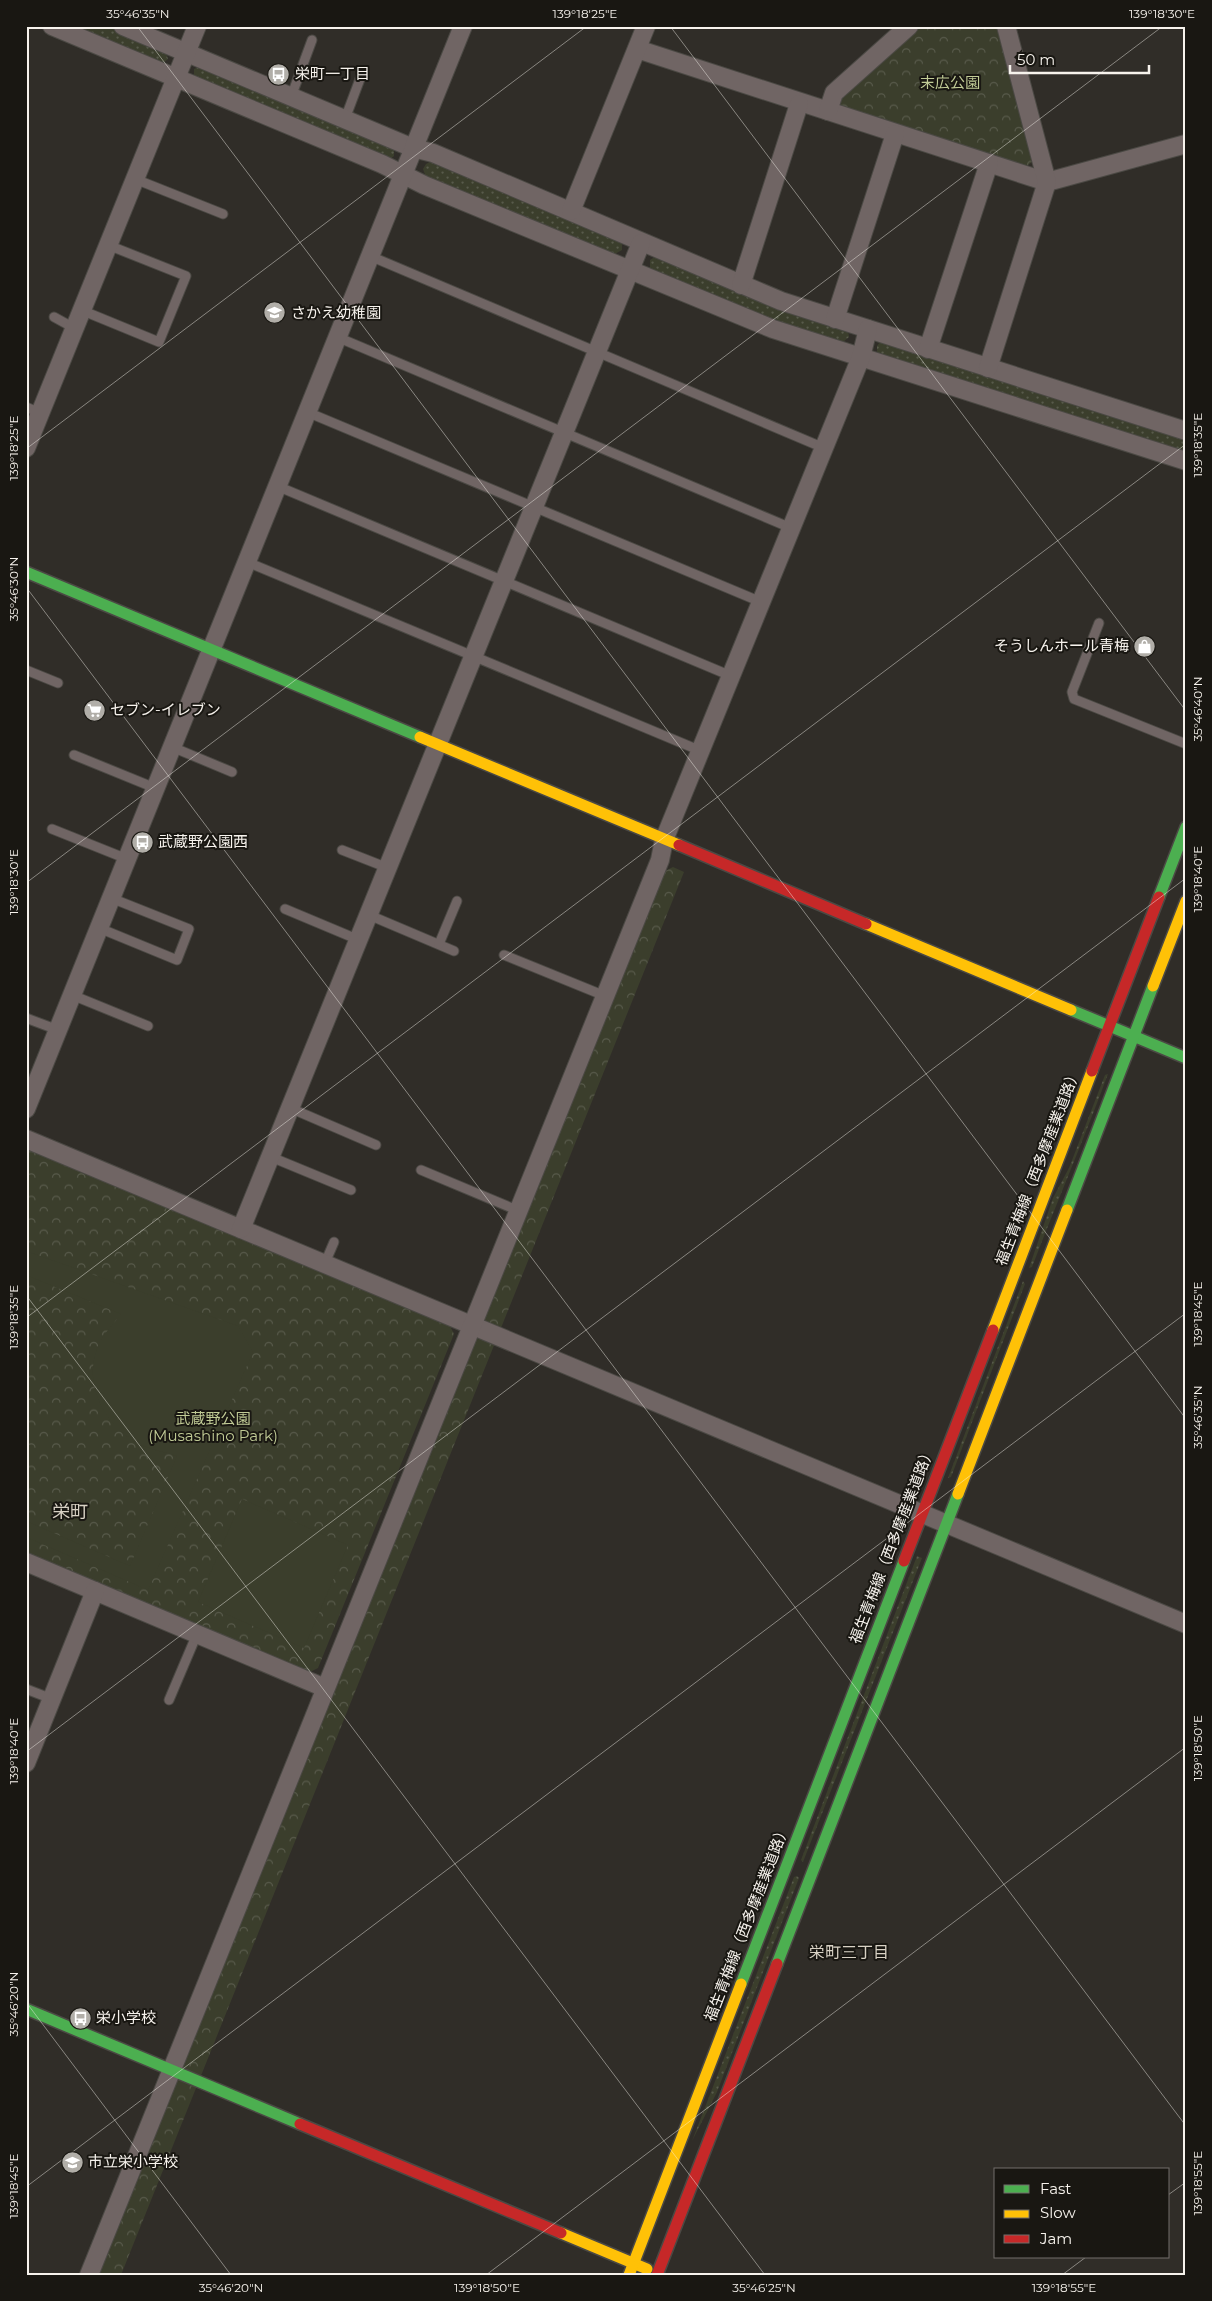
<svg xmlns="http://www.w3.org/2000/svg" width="1212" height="2301" viewBox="0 0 1212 2301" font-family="Montserrat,'Noto Sans JP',sans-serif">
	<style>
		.grass { fill: url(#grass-dots) }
		.park { fill: url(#park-crowns) }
		.garden { fill: #3b3e2c }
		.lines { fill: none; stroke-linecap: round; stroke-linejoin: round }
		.lane-casing { stroke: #4b4944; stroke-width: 11 }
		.street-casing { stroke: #4b4944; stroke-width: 20 }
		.fast-casing { stroke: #4b4944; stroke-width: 14 }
		.slow-casing { stroke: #4b4944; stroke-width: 14 }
		.jam-casing { stroke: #4b4944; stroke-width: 14 }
		.lane { stroke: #706564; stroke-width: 9 }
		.street { stroke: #706564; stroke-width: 18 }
		.fast { stroke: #4caf50; stroke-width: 11 }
		.slow { stroke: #ffc107; stroke-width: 11 }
		.jam { stroke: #c62828; stroke-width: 11 }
		.ticks { fill: none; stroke: #f7f3ed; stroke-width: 1; stroke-opacity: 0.45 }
		.labels { text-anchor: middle; stroke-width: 4; stroke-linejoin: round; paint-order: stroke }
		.poi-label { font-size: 15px; fill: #f7f3ed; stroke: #191712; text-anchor: start }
		.park-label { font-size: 15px; fill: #c1cb96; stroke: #191712 }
		.street-label { font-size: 15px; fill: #f7f3ed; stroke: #191712 }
		.neighbourhood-label { font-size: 16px; fill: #d8d1c4; stroke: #191712 }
		.quarter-label { font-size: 18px; fill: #d8d1c4; stroke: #191712 }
		.neatline { fill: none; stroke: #f7f3ed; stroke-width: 2 }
		.ticks-label { font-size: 12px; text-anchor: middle; fill: #f7f3ed }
	</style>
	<defs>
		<pattern id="grass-dots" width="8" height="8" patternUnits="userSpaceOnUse" patternTransform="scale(1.25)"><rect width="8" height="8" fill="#3b3e2c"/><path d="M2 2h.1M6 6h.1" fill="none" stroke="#585a4b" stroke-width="1.8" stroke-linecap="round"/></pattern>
		<pattern id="park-crowns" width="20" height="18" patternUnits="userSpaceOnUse" patternTransform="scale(1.25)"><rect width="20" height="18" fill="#3b3e2c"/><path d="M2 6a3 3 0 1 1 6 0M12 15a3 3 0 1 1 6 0" fill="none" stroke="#585a4b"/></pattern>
	</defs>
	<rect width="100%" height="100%" fill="#302d28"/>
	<g class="grass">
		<path d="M65,26h44l56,24 3,9 -7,6z"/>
		<path d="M201,66l193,81v9l-5,4 -195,-83v-8z"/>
		<path d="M430,162l192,81v7l-9,5 -187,-78 -3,-8 3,-5z"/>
		<path d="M656,256l192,74 1,7 -6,5 -70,-20 -123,-53v-9z"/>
		<path d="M880,342l306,95v17l-309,-101v-7z"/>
		<path d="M1108,1074c-24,65 -51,128 -76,193l-3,1 24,-70 16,-30 36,-93z"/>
		<path d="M1023,1281l2,3 -74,193 -3,1z"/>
		<path d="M917,1556l5,2 -119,304 -2,-2z"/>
		<path d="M797,1876l2,2 -82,214 -25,49 102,-264z"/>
	</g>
	<g class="park">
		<path d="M921,26h75l37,135 -7,6 -185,-60v-10z"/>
		<path d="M673,867l11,5 -563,1403h-24l566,-1403z"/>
		<path d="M26,1148l422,174 6,12 -136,334 -8,4 -284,-119z"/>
	</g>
	<g class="garden">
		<path d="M26,1251l212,75 15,26 -105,238 -122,-53v-16l104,45 47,-110c-12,-4 -24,-6 -36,-11 -35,-18 -58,-58 -44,-96 4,-13 16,-24 24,-35l-95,-39z"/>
		<path d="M242,1499l106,46 -44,103 -106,-46z"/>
	</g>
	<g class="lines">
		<defs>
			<g id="lane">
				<path d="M291,97l21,-57"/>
				<path d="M345,119l18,-48"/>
				<path d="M135,179l88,35"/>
				<path d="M370,256l454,192"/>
				<path d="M81,310l78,32 27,-66 -78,-31"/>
				<path d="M54,317l20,11"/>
				<path d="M337,337l454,191"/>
				<path d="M26,407l14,6"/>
				<path d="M307,412l454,190"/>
				<path d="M277,486l454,190"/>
				<path d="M247,562l454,189"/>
				<path d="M1099,623l-27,69 2,7 112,45"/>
				<path d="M26,670l32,13"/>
				<path d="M172,747l60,25"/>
				<path d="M74,755l81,33"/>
				<path d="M52,829l75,30"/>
				<path d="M342,850l46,18"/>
				<path d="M285,909l74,31"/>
				<path d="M369,915l85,36"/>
				<path d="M99,928l78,32 12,-31 -78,-31"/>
				<path d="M439,944l18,-43"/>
				<path d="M504,955l101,41"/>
				<path d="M72,995l76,31"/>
				<path d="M26,1018l32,12"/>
				<path d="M290,1108l86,37"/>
				<path d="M271,1157l80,33"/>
				<path d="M421,1170l98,41"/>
				<path d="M325,1263l9,-21"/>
				<path d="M26,1689l26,10"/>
				<path d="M169,1700l28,-66"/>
			</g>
			<g id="street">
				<path d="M52,26l330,138 42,21 349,144 413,132"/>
				<path d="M123,26l290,122 20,5 348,148 405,130"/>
				<path d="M637,49l410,133 139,-38"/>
				<path d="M828,111l6,-18 75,-67"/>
				<path d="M571,211l75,-185"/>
				<path d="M741,285l58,-181"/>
				<path d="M835,319l60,-185"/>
				<path d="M928,349l61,-186"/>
				<path d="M988,368l59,-186 -41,-156"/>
				<path d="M26,448l171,-422"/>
				<path d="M26,1109l437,-1083"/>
				<path d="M26,1139l1160,485"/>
				<path d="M241,1229l400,-986"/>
				<path d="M26,1562l299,126"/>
				<path d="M26,1763l69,-172"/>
				<path d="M89,2275l571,-1415 4,-20 197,-483 7,-28"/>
			</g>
			<g id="fast">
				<path d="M26,572l394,165"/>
				<path d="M1159,897l27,-70"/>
				<path d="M1071,1010l115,48"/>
				<path d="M1067,1210l86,-224"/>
				<path d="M777,1964l181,-470"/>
				<path d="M741,1984l163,-423"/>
				<path d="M26,2009l274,115"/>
			</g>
			<g id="slow">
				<path d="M420,737l259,108"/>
				<path d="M866,924l205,86"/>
				<path d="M1153,986l33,-85"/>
				<path d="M993,1330l99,-259"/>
				<path d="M958,1494l109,-284"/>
				<path d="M561,2233l86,36"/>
				<path d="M629,2275l112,-291"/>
			</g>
			<g id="jam">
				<path d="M679,845l187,79"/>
				<path d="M1092,1071l67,-174"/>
				<path d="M904,1561l89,-231"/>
				<path d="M300,2124l261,109"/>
				<path d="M657,2275l120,-311"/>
			</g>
		</defs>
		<use href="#lane" class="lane-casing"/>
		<use href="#street" class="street-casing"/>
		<use href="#fast" class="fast-casing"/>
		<use href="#slow" class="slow-casing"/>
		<use href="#jam" class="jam-casing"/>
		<use href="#lane" class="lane"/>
		<use href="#street" class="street"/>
		<use href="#fast" class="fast"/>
		<use href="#slow" class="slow"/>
		<use href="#jam" class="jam"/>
	</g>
	<path class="ticks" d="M137,26l1049,1393M670,26l516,685M26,449l561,-423M26,587l1160,1539M26,883l1137,-857M26,1295l739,980M26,1318l1160,-874M26,1752l1160,-874M26,2002l205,273M26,2187l1160,-874M1168,2195l18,-13M486,2275l700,-528M1062,2275l24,-18"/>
	<defs>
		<symbol id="bus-disc" viewBox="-11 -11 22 22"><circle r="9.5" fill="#b1aea8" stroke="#191712"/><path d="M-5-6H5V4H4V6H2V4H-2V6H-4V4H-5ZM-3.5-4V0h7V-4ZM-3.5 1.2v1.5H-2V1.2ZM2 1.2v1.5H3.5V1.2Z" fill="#fff"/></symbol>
		<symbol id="school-disc" viewBox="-11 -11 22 22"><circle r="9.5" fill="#b1aea8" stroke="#191712"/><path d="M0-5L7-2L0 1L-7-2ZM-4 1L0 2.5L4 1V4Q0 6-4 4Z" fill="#fff"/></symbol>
		<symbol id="shop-disc" viewBox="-11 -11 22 22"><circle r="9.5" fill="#b1aea8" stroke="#191712"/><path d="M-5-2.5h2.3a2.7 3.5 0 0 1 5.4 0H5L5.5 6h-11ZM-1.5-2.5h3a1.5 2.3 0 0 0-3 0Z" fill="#fff"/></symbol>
		<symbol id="supermarket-disc" viewBox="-11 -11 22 22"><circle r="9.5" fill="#b1aea8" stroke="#191712"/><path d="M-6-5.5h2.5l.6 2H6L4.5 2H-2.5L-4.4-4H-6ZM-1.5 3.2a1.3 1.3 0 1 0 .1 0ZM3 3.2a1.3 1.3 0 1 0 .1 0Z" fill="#fff"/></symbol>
	</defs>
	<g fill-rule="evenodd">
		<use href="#bus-disc" x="266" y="62" width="25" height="25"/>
		<use href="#school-disc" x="262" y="300" width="25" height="25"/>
		<use href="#shop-disc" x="1132" y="634" width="25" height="25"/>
		<use href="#supermarket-disc" x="82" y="698" width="25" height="25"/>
		<use href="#bus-disc" x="130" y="830" width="25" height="25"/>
		<use href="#bus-disc" x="68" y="2006" width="25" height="25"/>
		<use href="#school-disc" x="60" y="2150" width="25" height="25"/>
	</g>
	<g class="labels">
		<g class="poi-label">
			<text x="295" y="79">栄町一丁目</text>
			<text x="291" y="318">さかえ幼稚園</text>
			<text x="1129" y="651" text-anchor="end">そうしんホール青梅</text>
			<text x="110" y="715">セブン-イレブン</text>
			<text x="158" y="847">武蔵野公園西</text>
			<text x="96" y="2023">栄小学校</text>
			<text x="88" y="2167">市立栄小学校</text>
		</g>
		<g class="park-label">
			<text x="950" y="88">末広公園</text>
			<text x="213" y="1424">武蔵野公園<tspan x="213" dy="17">(Musashino Park)</tspan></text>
		</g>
		<g class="street-label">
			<text transform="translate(1038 1167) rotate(-69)" y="5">福生青梅線（西多摩産業道路）</text>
			<text transform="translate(892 1545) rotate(-69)" y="5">福生青梅線（西多摩産業道路）</text>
			<text transform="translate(747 1923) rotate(-69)" y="5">福生青梅線（西多摩産業道路）</text>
		</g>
		<g class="neighbourhood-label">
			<text x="849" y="1958">栄町三丁目</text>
		</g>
		<g class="quarter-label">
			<text x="70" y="1518">栄町</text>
		</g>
	</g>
	<rect width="1212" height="2301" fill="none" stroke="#191712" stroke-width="55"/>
	<rect x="994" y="2168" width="175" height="90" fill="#191712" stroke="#726f6a"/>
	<rect x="1004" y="2185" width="25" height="8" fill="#4caf50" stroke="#726f6a"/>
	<text x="1040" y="2194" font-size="15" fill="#f7f3ed">Fast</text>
	<rect x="1004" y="2210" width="25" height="8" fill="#ffc107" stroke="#726f6a"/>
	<text x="1040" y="2218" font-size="15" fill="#f7f3ed">Slow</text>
	<rect x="1004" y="2235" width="25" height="8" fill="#c62828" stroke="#726f6a"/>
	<text x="1040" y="2244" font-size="15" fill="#f7f3ed">Jam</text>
	<path d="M1010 65v8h139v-8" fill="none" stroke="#f7f3ed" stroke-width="2.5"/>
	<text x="1017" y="65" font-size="15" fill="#f7f3ed" stroke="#191712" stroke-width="4" paint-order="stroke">50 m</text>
	<rect x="28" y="28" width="1156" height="2246" class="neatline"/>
	<g class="ticks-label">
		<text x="138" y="18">35°46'35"N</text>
		<text x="585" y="18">139°18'25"E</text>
		<text x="1162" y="18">139°18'30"E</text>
		<text transform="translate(1198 445) rotate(-90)" y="4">139°18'35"E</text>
		<text transform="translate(14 448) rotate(-90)" y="4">139°18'25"E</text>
		<text transform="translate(14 589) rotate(-90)" y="4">35°46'30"N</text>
		<text transform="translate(1198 709) rotate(-90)" y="4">35°46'40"N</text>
		<text transform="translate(1198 879) rotate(-90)" y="4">139°18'40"E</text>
		<text transform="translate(14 882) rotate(-90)" y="4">139°18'30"E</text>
		<text transform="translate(1198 1314) rotate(-90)" y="4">139°18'45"E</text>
		<text transform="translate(14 1317) rotate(-90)" y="4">139°18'35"E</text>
		<text transform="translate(1198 1417) rotate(-90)" y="4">35°46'35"N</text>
		<text transform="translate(1198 1748) rotate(-90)" y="4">139°18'50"E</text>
		<text transform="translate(14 1751) rotate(-90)" y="4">139°18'40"E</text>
		<text transform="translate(14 2004) rotate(-90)" y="4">35°46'20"N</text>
		<text transform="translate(1198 2183) rotate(-90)" y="4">139°18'55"E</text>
		<text transform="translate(14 2186) rotate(-90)" y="4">139°18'45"E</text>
		<text x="231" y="2292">35°46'20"N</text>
		<text x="487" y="2292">139°18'50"E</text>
		<text x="764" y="2292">35°46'25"N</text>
		<text x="1064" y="2292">139°18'55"E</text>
	</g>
</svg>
